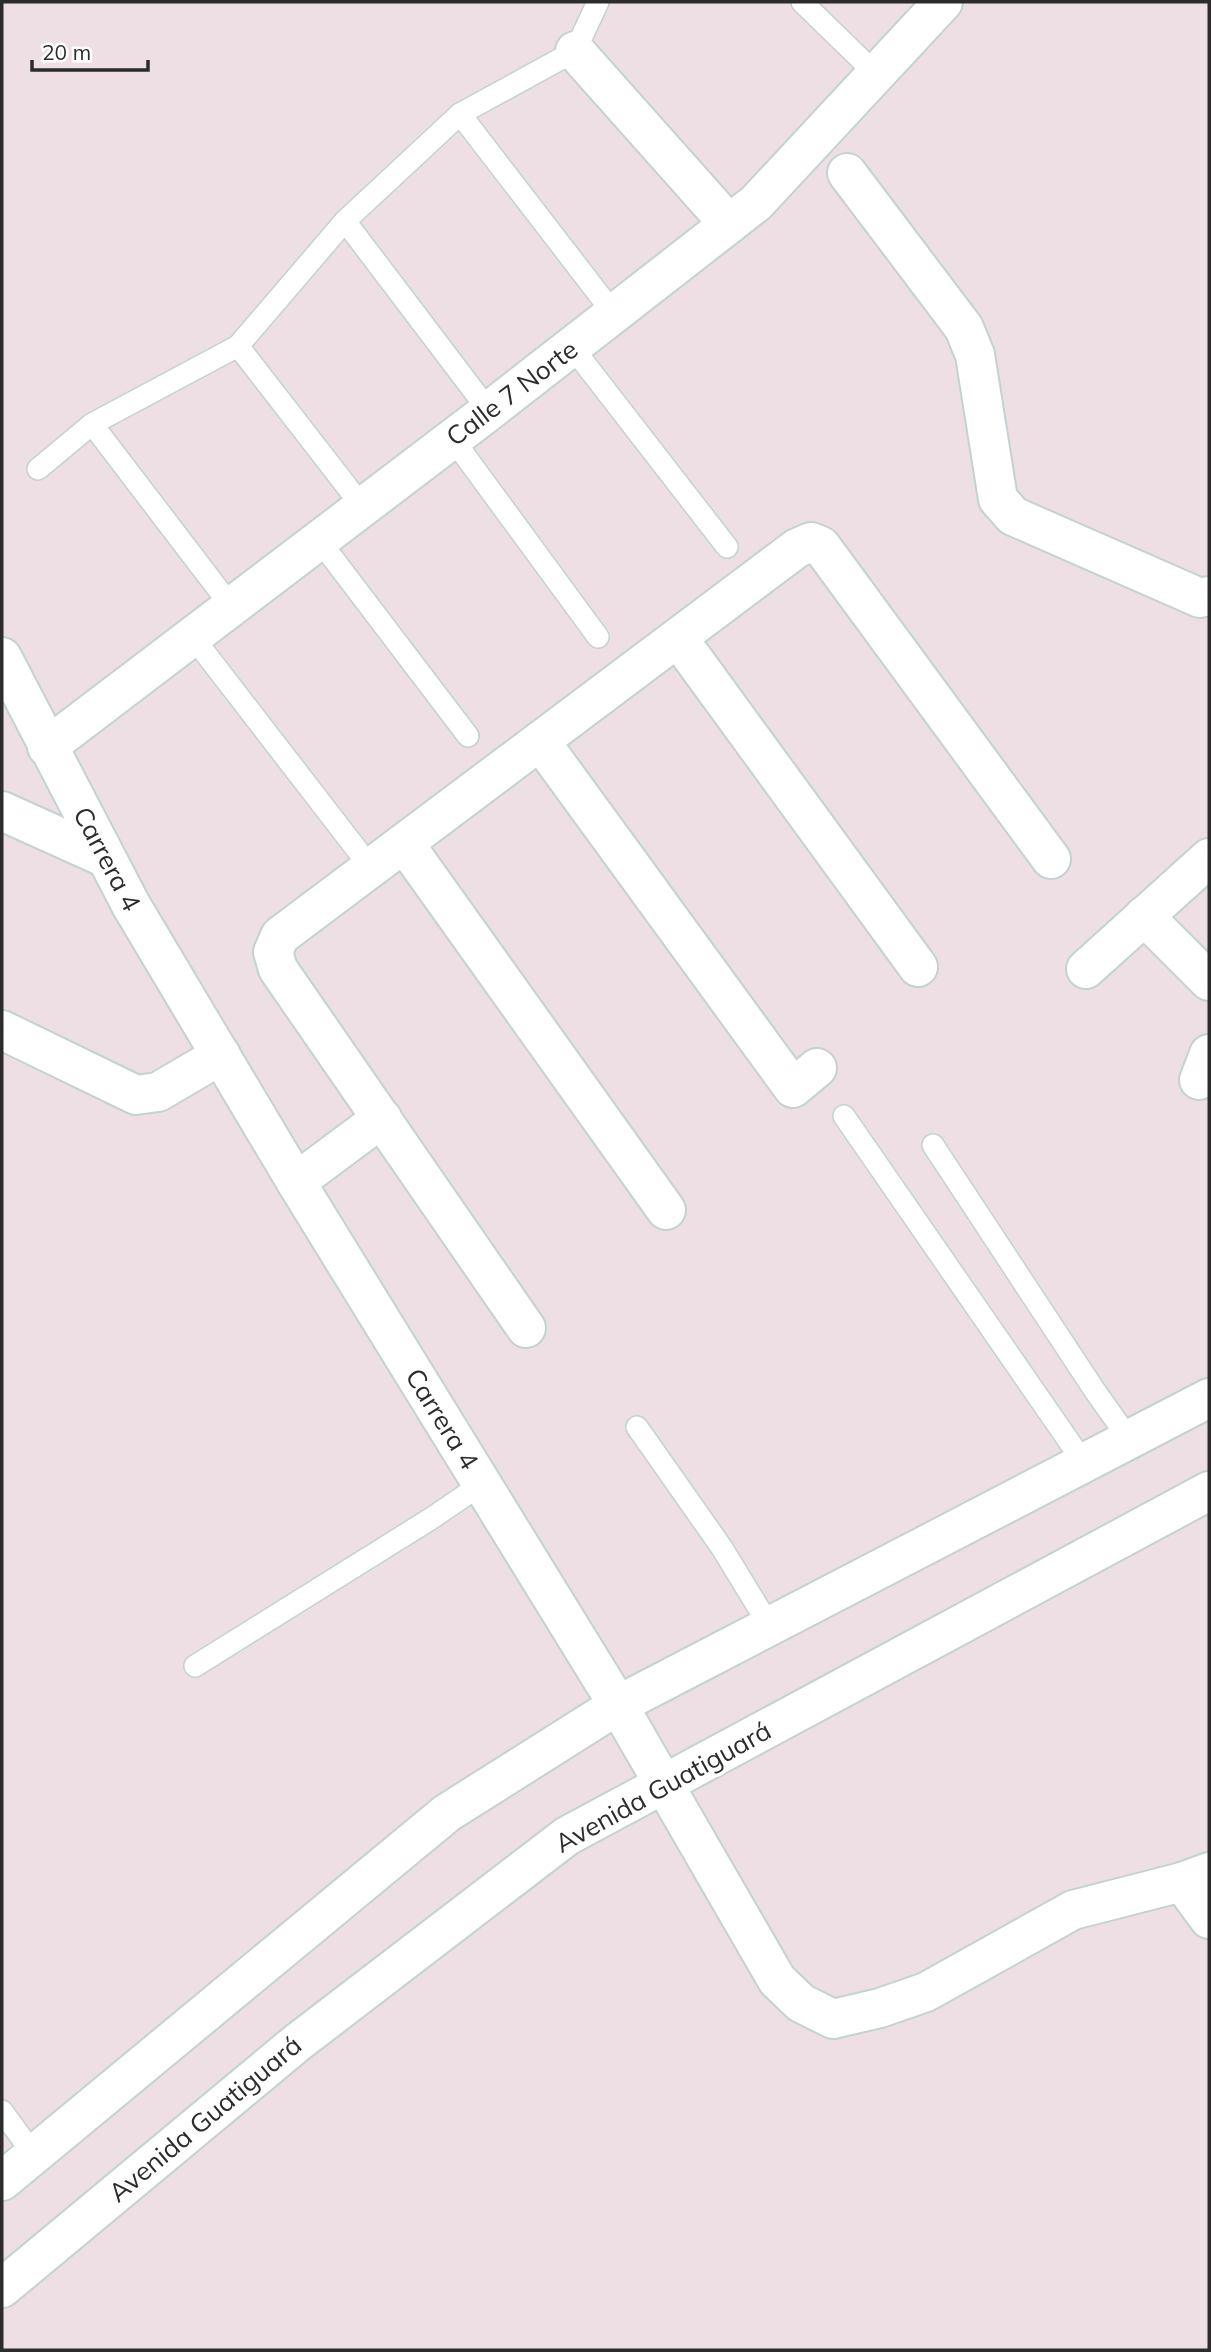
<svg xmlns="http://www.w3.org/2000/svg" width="1211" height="2352" viewBox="0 0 1211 2352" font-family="Mulish,sans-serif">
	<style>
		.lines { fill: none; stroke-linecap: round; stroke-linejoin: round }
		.service-casing { stroke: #c3d2d2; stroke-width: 24 }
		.minor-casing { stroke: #c3d2d2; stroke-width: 42 }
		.tertiary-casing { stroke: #c3d2d2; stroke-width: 42 }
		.service { stroke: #fff; stroke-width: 21 }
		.minor { stroke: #fff; stroke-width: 38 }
		.tertiary { stroke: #fff; stroke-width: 38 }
		.labels { text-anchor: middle; stroke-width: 7; stroke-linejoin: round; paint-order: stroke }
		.street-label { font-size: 26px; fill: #2c2c2c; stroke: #fff }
	</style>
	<rect width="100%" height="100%" fill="#eddfe3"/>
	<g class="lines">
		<defs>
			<g id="service">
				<path d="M802,2l74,72"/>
				<path d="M460,114l154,200"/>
				<path d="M345,221l144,190"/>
				<path d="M238,346l124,160"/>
				<path d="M572,347l155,200"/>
				<path d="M92,424l139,182"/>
				<path d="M452,438l146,199"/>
				<path d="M38,469l54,-45 146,-78 107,-125 115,-107 115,-63 23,-49"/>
				<path d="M319,540l149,196"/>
				<path d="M192,636l166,215"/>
				<path d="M844,1116l240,347"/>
				<path d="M933,1145l162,246 34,48"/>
				<path d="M637,1427l85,121 47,77"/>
				<path d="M195,1666l237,-148 50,-34"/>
				<path d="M2,2111l32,44"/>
			</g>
			<g id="minor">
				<path d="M575,51l154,173"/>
				<path d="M847,173l117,155 11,27 23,144 15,17 187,82 9,-2"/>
				<path d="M678,638l240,329"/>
				<path d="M2,657l129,248 165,277 322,523 159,275 24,23 32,16 47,-11 46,-16 147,-82 109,-28 27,-10"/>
				<path d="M540,741l253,347 24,-20"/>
				<path d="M47,747l442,-336 267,-208 187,-201"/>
				<path d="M2,811l104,47"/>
				<path d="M404,843l262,367"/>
				<path d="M1144,916l65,65"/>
				<path d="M1086,969l123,-111"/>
				<path d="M2,1030l134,65 22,-3 63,-37"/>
				<path d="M1199,1080l10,-26"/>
				<path d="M296,1182l86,-64"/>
				<path d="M526,1328l-248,-359 -5,-17 7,-16 517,-388 14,-6 10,4 230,313"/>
				<path d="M1182,1882l27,37"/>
			</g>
			<g id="tertiary">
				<path d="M2,2181l445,-368 171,-108 591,-307"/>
				<path d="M2,2288l296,-246 269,-206 642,-345"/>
			</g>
		</defs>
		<use href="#service" class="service-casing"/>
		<use href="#minor" class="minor-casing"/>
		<use href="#tertiary" class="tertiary-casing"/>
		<use href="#service" class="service"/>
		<use href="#minor" class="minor"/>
		<use href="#tertiary" class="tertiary"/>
	</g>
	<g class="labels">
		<g class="street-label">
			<text transform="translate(512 393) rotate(-37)" y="9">Calle 7 Norte</text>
			<text transform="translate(107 859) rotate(62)" y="9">Carrera 4</text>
			<text transform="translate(442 1419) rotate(58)" y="9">Carrera 4</text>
			<text transform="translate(663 1787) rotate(-29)" y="9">Avenida Guatiguará</text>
			<text transform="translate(205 2119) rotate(-40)" y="9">Avenida Guatiguará</text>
		</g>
	</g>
	<rect width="1211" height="2352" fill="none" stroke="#2c2c2c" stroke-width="7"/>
	<path d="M32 60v10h116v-10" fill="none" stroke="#2c2c2c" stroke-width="3.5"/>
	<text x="42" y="60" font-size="21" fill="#2c2c2c" stroke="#ffffff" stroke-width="5" paint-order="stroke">20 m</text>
</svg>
